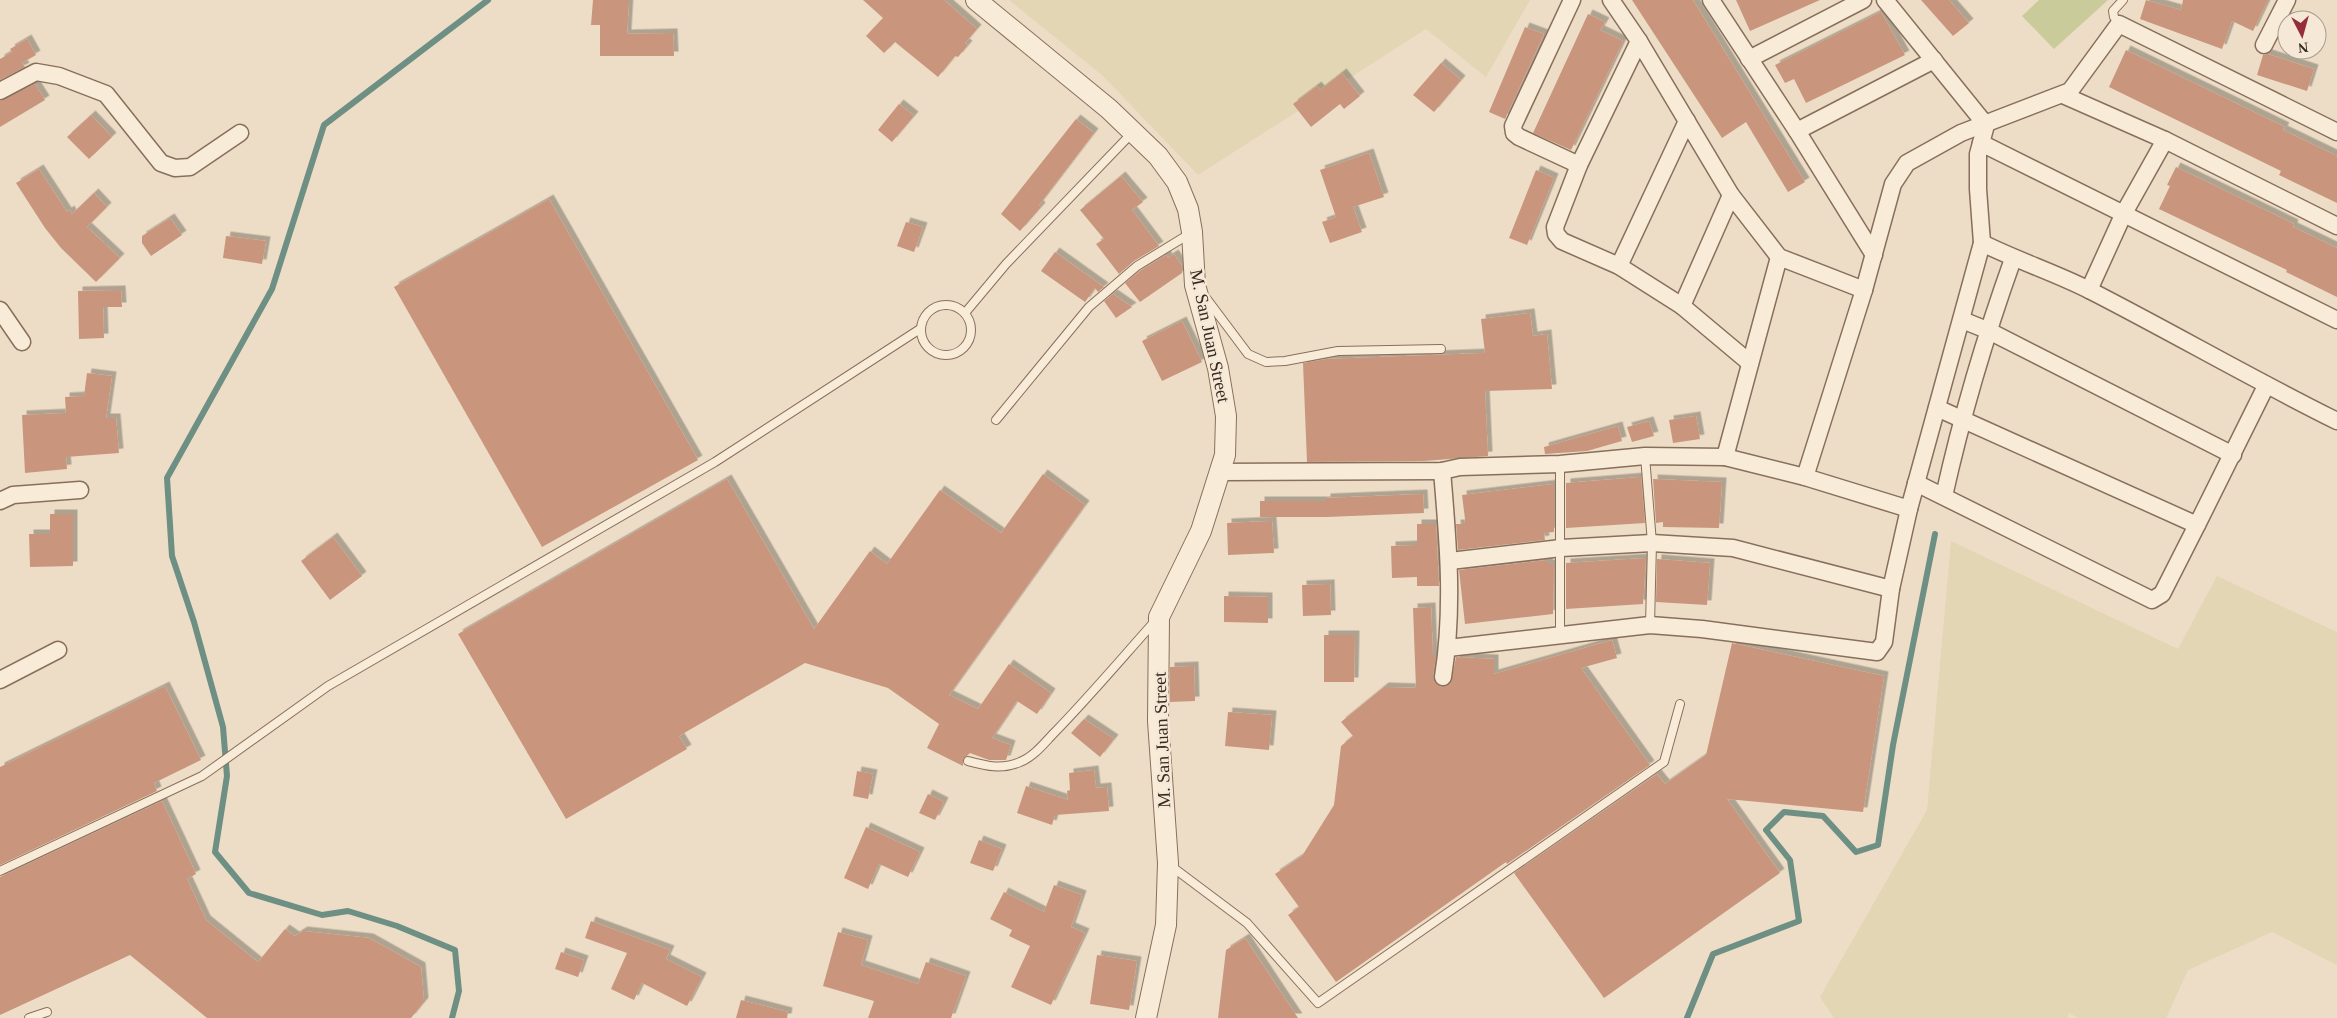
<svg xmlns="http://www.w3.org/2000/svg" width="2337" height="1018" viewBox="0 0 2337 1018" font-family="'Times New Roman',serif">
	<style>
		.farmland { fill: #e2d6b4 }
		.green { fill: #cacb9a }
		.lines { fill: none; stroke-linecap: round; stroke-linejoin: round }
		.stream { stroke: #6e8f83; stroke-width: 6 }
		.building { fill: #ca957d; filter: url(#shadow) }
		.service-casing { stroke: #886f5c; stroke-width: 10 }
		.minor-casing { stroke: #886f5c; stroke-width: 19 }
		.tertiary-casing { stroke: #886f5c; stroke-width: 22 }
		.service { stroke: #f8ecd9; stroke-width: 8 }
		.minor { stroke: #f8ecd9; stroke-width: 16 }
		.tertiary { stroke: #f8ecd9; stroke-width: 20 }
		.labels { text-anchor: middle; stroke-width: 5; stroke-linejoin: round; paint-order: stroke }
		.street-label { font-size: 18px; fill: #382920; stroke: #f5e8d6 }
	</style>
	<defs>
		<filter id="shadow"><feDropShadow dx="4.5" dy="-4.5" stdDeviation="0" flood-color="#0004"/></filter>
	</defs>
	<rect width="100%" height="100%" fill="#edddc6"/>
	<g class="farmland">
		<path d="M1009,0h521l-44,77 -60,-48 -228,146 -95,-99z"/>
		<path d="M1951,541l227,108 39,-73 120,56v333l-65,-33 -84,38 -22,48h-88l-9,-5 -1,5h-234l-14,-21 107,-187z"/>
	</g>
	<path class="green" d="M2039,0h69l-54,49 -32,-33z"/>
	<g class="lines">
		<g class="stream">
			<path d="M452,1018l7,-27 -4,-41 -58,-24 -49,-15 -26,4 -73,-22 -34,-41 12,-76 -4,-49 -29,-105 -22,-66 -5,-78 105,-189 52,-164 164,-125"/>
			<path d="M1687,1018l26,-64 86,-33 -9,-61 -24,-30 18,-18 39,4 33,36 22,-7 15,-100 42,-211"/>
		</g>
	</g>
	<g class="building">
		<path d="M593,0h36l-2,34 46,-1 1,23h-74v-31h-9z"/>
		<path d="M863,0h81l33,29 -12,14 3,2 -10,12 -3,-1 -17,21 -43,-35 -11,11 -18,-17 17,-18z"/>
		<path d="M1632,0h61l112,182 -17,10 -42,-70 -24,16z"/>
		<path d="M1736,0h84l-70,31z"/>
		<path d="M1921,0h28l20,23 -16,13z"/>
		<path d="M2146,0l35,10 2,-10h85l-15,31 -21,-10 -10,28 -82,-30z"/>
		<path d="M1881,12l24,43 -99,48 -12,-24 -9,4 -10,-18z"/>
		<path d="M1588,14l17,8 -5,8 23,11 -52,109 -38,-17z"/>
		<path d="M1525,27l19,7 -39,85 -16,-7z"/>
		<path d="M27,39l9,16 -14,8 3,4 -25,13v-21l12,-7 -2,-3z"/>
		<path d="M2126,50l159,77 -2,3 54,26v47l-58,-28 2,-4 -172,-84z"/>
		<path d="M2268,54l46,15 -7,22 -50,-16 6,-20z"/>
		<path d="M1441,63l20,17 -27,32 -21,-17z"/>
		<path d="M1342,73l18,23 -16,13 -4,-5 -29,23 -18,-23 24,-18 3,4z"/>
		<path d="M35,84l10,16 -45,27v-26z"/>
		<path d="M899,104l15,12 -22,26 -14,-12z"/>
		<path d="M91,115l21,22 -23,22 -22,-22z"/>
		<path d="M1076,119l18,14 -55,72 2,2 -21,24 -19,-17z"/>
		<path d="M1369,153l15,44 -31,10 9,25 -32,11 -8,-21 14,-5 -16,-47z"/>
		<path d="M2176,167l118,57 -1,3 44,21v49l-51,-25 1,-2 -128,-61 11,-23 -3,-1z"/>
		<path d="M39,169l28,43 3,-2 2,4 22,-21 13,14 -20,20 33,31 -24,24 -35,-34 -16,-20 -29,-45z"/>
		<path d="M1536,170l18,8 -27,67 -18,-7z"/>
		<path d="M1121,176l22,26 -11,8 27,36 -25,15 -15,13 -23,-30 8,-5 -24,-29z"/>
		<path d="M549,199l149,261 -156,87 -148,-260z"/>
		<path d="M170,218l12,17 -31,21 -9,-13v-7z"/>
		<path d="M906,222l17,5 -9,25 -17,-6z"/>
		<path d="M226,236l40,5 -4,23 -39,-6z"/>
		<path d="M1055,252l49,35 -6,5 -3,-4 -10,14 -44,-31z"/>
		<path d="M1174,254l8,12v7l-42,29 -15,-19 15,-12 26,-16 2,3z"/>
		<path d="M121,290l1,17h-19l1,31 -25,1 -1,-48z"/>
		<path d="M1113,294l19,13 -16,11 -12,-17z"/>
		<path d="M1530,313l3,23 14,-2 5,55 -67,2 3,65 -64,5 -117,1 -4,-99 24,-4 158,-6 -4,-34z"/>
		<path d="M1182,321l20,41 -40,19 -20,-40z"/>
		<path d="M87,373l25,3 -6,42h10l3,35 -53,4 1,12 -42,4 -3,-58 44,-2 -1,-16 19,-1z"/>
		<path d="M1696,416l4,23 -27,4 -4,-23z"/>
		<path d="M1649,421l5,15 -22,6 -5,-15z"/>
		<path d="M1618,426l4,15 -35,10 -42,3 -1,-7z"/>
		<path d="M1043,474l42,31 -136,190 29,14 31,-45 42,29 -14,21 -20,-13 -25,37 19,7 -5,15h-17l-19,-7 -7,6v7l-36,-18 12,-24 -51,-36 -83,-25 -126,73 8,13 -121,70 -108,-185 269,-155 87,150 56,-78 17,13 53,-74 61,43z"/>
		<path d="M1641,477l4,46 -79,5v-45z"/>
		<path d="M1653,479l69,3 -3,46 -56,-1v-5l-7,1z"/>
		<path d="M1554,484v48l-10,1 1,7 -87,10 -2,-26h8l1,-5 -3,-24z"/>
		<path d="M1423,494l1,19 -97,4h-67v-16h66v-3z"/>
		<path d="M50,514h23v52l-43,1 -1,-33h21z"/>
		<path d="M1272,521l2,32 -46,2 -1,-32z"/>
		<path d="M1417,524h19l3,62h-22v-9l-25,1 -1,-32 26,-1z"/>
		<path d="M333,537l29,39 -32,24 -29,-39z"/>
		<path d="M1646,558l-3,46 -77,5v-46z"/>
		<path d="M1657,559l53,4 -3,42 -51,-3z"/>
		<path d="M1548,560v4h6l-1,50 -88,10 -6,-54z"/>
		<path d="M1330,584l1,31 -28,1 -1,-31z"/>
		<path d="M1224,596l44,1v26l-44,-1z"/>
		<path d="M1431,607l2,49h3l-3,20 1,5 7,6 10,-4 5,-26 38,2v15l118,-34 5,18 -36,10 69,97 -143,99 -1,-2 -170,120 -48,-67 11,-8 -24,-33 27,-18 32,-51 7,-59 12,-10 -12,-14 43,-35 32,1 -3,-80z"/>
		<path d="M1324,635h31l-1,47h-30z"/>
		<path d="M1732,643l152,33 -21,136 -136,-13 53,74 -176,125 -90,-125 143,-99 8,10 41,-29z"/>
		<path d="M1194,666l1,35 -25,1v-35z"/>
		<path d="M165,686l36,74 -47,23 3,8 -157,74v-98z"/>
		<path d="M1228,712l44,3 -3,35 -44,-4z"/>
		<path d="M1084,719l30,20 -14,18 -29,-24z"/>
		<path d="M1094,770l2,18 11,-1 2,24 -54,4 -3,10 -35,-12 9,-27 42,14 -1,-9 3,-1 -1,-17z"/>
		<path d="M857,771l16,3 -5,25 -15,-3z"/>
		<path d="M928,794l16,8 -9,18 -16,-7z"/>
		<path d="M162,801l34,73 -9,5 19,41 52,42 27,-33 10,7 8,-5 66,7 52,29 3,35 -13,16h-204l-77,-63 -130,60v-138z"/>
		<path d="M866,827l54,25 -12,25 -29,-13 -11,25 -24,-11z"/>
		<path d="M979,840l23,9 -9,22 -23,-8z"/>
		<path d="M1054,885l28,10 -11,32 14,6 -34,72 -40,-18 19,-41 -21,-10 3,-6 -22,-11 14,-27 40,20z"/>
		<path d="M591,921l79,29 -4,9 36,18 -15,29 -45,-23 -8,17 -23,-11 16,-36 -42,-15z"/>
		<path d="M838,932l30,8 -7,25 57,19 8,-22 40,14 -15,42h-83l6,-17 -51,-15z"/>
		<path d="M1245,938l53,80h-80l8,-68z"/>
		<path d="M561,952l23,8 -6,17 -23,-8z"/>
		<path d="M1097,955l40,6 -8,49 -39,-6z"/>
		<path d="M741,1000l47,12 -1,6h-51z"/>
	</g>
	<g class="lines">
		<defs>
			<g id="service">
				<path d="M2119,24l-5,-7 -1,-6 10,-11"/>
				<path d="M1206,298l42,56 18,8 19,-1 53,-10 103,-2"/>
				<circle cx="946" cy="330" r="25"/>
				<path d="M965,313l41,-49 126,-131"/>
				<path d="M996,420l93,-113 48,-41 54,-33"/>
				<path d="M1645,456l7,87 -2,82"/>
				<path d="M1560,464v170"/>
				<path d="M968,761c19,5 34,9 52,1 14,-5 25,-20 35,-30 35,-36 67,-74 101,-112"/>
				<path d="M1171,866l76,57 71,80 346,-241 16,-58"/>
				<path d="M0,871l202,-95 126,-90 387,-224 205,-133"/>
				<path d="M29,1018l18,-6"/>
			</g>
			<g id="minor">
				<path d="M1572,0l-59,126 1,7 5,4 60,28"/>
				<path d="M1611,0l28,41 92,154 48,62 85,33"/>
				<path d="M1711,0l86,131 77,124"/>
				<path d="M1639,41l-60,124 -24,62 1,7 6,7 57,25 63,40 68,57"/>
				<path d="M2264,45l23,-45"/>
				<path d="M1749,59l114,-59"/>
				<path d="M0,91l36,-19 23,4 47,18 55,69 14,5 15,-1 50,-34"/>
				<path d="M2063,95l102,45 172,86"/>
				<path d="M1797,131l137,-71"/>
				<path d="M1981,143l356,177"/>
				<path d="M1982,243c36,18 74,30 109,48 82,42 163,89 246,130"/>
				<path d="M1619,266l68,-145"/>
				<path d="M2089,290l35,-77 41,-73"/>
				<path d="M1682,306l49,-111"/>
				<path d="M0,310l22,32"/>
				<path d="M1962,320l25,10 246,125"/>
				<path d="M1937,408l260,117 69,-139"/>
				<path d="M1725,457l54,-200"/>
				<path d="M1442,471c6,69 12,138 1,206"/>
				<path d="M1220,472l222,-1 18,-4 100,-3 85,-8 80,1 80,20 104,32 73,-266 -4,-54v-35l8,-29 -101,-125"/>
				<path d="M1805,477l59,-187 29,-106 14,-21 54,-30 109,-42 49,-67 218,108"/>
				<path d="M1916,483l236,117 10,-6 35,-69"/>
				<path d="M1944,496c18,-81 41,-159 69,-237"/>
				<path d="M0,501l13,-6 67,-5"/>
				<path d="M1450,561l111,-13 91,-5 81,5 158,41"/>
				<path d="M1448,648l202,-23 52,4 175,23 7,-10 7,-53 18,-80"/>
				<path d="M0,680l58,-30"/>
			</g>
			<path id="tertiary" d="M976,0l133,109 49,47 19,26 11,27 4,23 3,53 23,83 8,48 -1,39 -24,76 -42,86 -1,104 10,142 -2,62 -20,93"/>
		</defs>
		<use href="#service" class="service-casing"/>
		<use href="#minor" class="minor-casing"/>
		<use href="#tertiary" class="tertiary-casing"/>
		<use href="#service" class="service"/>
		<use href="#minor" class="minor"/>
		<use href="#tertiary" class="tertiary"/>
	</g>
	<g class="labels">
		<g class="street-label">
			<text transform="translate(1210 336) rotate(78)" y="6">M. San Juan Street</text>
			<text transform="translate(1162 740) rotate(-92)" y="6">M. San Juan Street</text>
		</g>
	</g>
	<g transform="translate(2302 35) rotate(174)"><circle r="24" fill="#f5e8d6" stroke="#a99c8d"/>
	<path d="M0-4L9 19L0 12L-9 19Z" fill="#952e39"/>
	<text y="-8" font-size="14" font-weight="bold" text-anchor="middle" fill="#382920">N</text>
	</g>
</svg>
